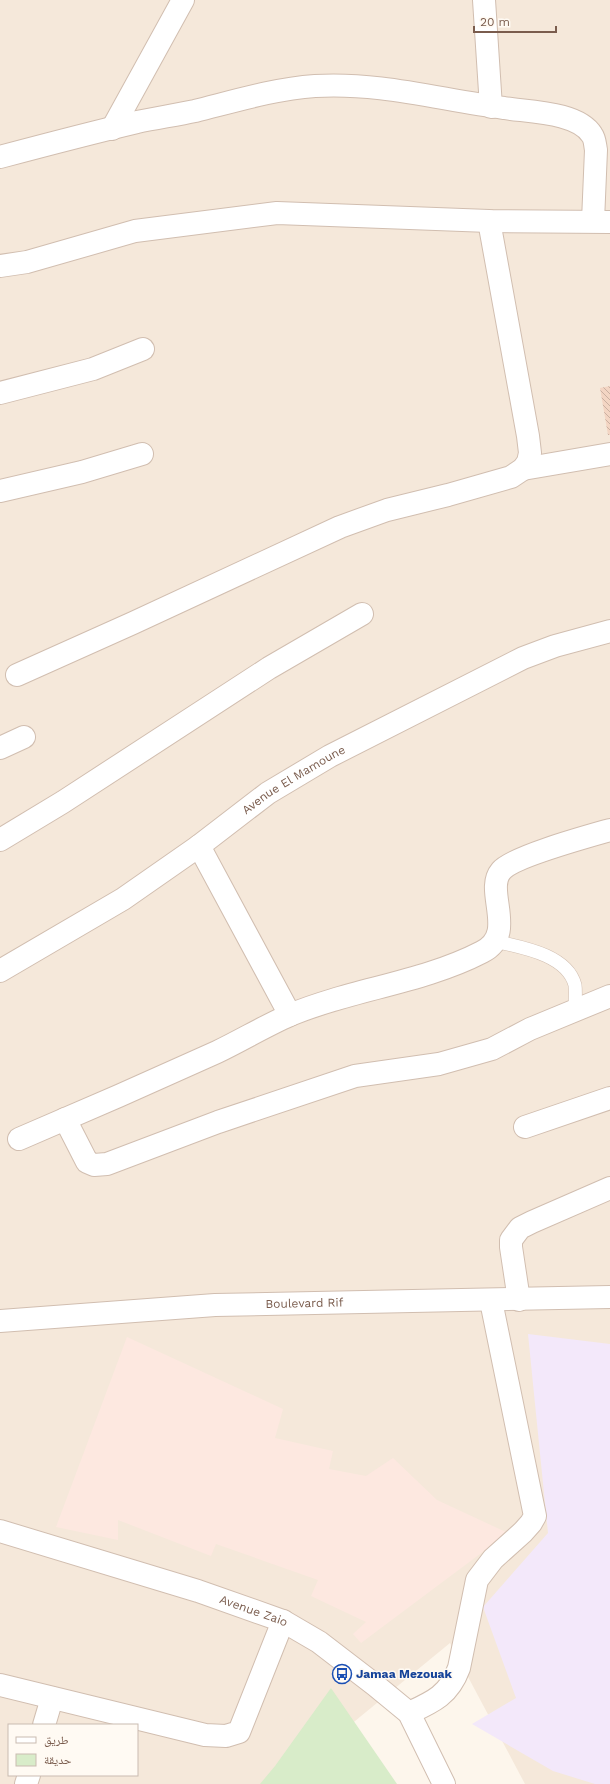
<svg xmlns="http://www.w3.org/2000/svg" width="610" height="1784" viewBox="0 0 610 1784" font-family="'Work Sans','Noto Naskh Arabic',sans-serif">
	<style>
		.residential { fill: #f5e8da; fill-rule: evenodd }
		.commercial { fill: #fde8e0 }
		.education { fill: #f3e8fa }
		.green { fill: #d8ecc9 }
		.building { fill: url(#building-back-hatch) }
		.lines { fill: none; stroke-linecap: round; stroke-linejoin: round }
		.service-casing { stroke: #d1beb0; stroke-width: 14 }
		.minor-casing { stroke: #d1beb0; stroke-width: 24 }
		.tertiary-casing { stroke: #d1beb0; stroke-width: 24 }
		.service { stroke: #fff; stroke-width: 13 }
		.minor { stroke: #fff; stroke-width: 22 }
		.tertiary { stroke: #fff; stroke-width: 22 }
		.labels { text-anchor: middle; stroke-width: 3; stroke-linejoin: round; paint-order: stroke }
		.street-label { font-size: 12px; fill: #7a5c4d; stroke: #fffaf3 }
		.transit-label { font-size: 12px; font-weight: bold; fill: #164399; stroke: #fffaf3; text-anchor: start }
	</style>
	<defs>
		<pattern id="building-back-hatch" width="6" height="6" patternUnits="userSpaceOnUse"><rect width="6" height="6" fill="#f3d5c3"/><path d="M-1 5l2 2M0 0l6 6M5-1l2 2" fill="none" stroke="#cab0a1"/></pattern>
	</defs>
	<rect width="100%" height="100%" fill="#fdf6ec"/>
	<path class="residential" d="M0,0h610v1784h-85l-75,-141 -168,138 -12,3h-270zM9,1725h128v50h-128z"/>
	<path class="commercial" d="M127,1337l156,72 -8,29 58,13 -4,18 37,7 27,-18 44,42 71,33 -147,110 -8,-9 13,-12 -55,-26 7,-16 -102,-36 -5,12 -93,-36v20l-62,-13z"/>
	<path class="education" d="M528,1334l82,10v440h-15l-42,-13 -81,-47 44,-26 -33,-91 65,-74z"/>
	<path class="green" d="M331,1688l66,96h-137l15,-18z"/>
	<path class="building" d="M610,386v49h-2l-8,-47z"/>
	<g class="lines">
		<defs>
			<path id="service" d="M494,941c26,6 73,13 81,44 1,7 0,17 0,25"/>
			<g id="minor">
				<path d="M484,0l7,107"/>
				<path d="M112,129l71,-129"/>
				<path d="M0,157c45,-12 91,-24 137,-35 19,-4 39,-7 58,-11 40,-10 79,-22 120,-25 65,-4 126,14 189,22 25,4 74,4 88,27 3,4 3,10 4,15l-3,71"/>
				<path d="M0,266l27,-4 108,-31 142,-18 212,8 121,1"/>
				<path d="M0,393l93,-24 50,-20"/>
				<path d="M523,469l87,-15"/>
				<path d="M0,491l82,-19 60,-18"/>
				<path d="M17,675l116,-52 207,-96 47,-17 61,-15 63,-18 12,-8 5,-7 2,-9 -2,-17 -39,-215"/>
				<path d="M0,748l24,-11"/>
				<path d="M0,840l63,-38 206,-134 93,-54"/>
				<path d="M199,846l91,169"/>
				<path d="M65,1119l22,43 7,3 13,-1 111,-42 137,-46 84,-12 53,-15 38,-20 80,-33"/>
				<path d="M525,1127l85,-29"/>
				<path d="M19,1139c66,-28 132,-57 198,-87 25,-12 48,-26 73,-37 62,-26 132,-32 192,-63 36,-18 2,-61 19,-81 11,-14 88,-35 109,-41"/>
				<path d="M519,1300l-8,-53v-7l9,-12 12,-6 78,-34"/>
				<path id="s1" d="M0,1531l198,60 85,30 36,21 56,43 34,28 35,71"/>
				<path d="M0,1685l205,50 21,1 13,-4 44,-111"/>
				<path d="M409,1713c24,-11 40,-18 50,-45l18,-88 16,-21 30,-27 8,-9 4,-7 -44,-215"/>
				<path d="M44,1725l8,-27"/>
				<path d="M26,1784l3,-9"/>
			</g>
			<g id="tertiary">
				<path id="s2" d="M0,971l123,-72 76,-53 69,-53 62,-37 193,-98 32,-12 55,-15"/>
				<path id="s3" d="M0,1321l215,-16 395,-8"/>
			</g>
		</defs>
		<use href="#service" class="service-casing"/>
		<use href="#minor" class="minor-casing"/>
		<use href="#tertiary" class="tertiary-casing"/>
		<use href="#service" class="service"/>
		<use href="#minor" class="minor"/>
		<use href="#tertiary" class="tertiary"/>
	</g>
	<defs>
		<symbol id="bus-ring" viewBox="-11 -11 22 22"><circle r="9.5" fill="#fffaf3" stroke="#1a4fb4" stroke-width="1.5"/><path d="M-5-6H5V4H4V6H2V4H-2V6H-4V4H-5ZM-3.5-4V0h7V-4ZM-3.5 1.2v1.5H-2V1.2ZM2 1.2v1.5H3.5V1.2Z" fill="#1a4fb4"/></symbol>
	</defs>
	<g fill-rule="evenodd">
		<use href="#bus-ring" x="331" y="1663" width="22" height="22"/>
	</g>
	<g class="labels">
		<g class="street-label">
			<text dy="4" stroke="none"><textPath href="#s2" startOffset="351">Avenue El Mamoune</textPath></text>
			<text dy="4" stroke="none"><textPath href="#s3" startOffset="305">Boulevard Rif</textPath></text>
			<text dy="4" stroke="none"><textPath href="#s1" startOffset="266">Avenue Zaio</textPath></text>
		</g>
		<g class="transit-label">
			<text x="356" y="1678">Jamaa Mezouak</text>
		</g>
	</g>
	<rect x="8" y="1724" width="130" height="52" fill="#fffaf3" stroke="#cabbb1"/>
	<rect x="16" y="1737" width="20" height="6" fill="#ffffff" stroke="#cabbb1"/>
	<text x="44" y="1744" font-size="12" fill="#7a5c4d">طريق</text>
	<rect x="16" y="1754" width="20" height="12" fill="#d8ecc9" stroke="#cabbb1"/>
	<text x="44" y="1764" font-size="12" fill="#7a5c4d">حديقة</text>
	<path d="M474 26v6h82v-6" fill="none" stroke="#7a5c4d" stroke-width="2"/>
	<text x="480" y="26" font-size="12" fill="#7a5c4d" stroke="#fffaf3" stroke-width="3" paint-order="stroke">20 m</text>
</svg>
